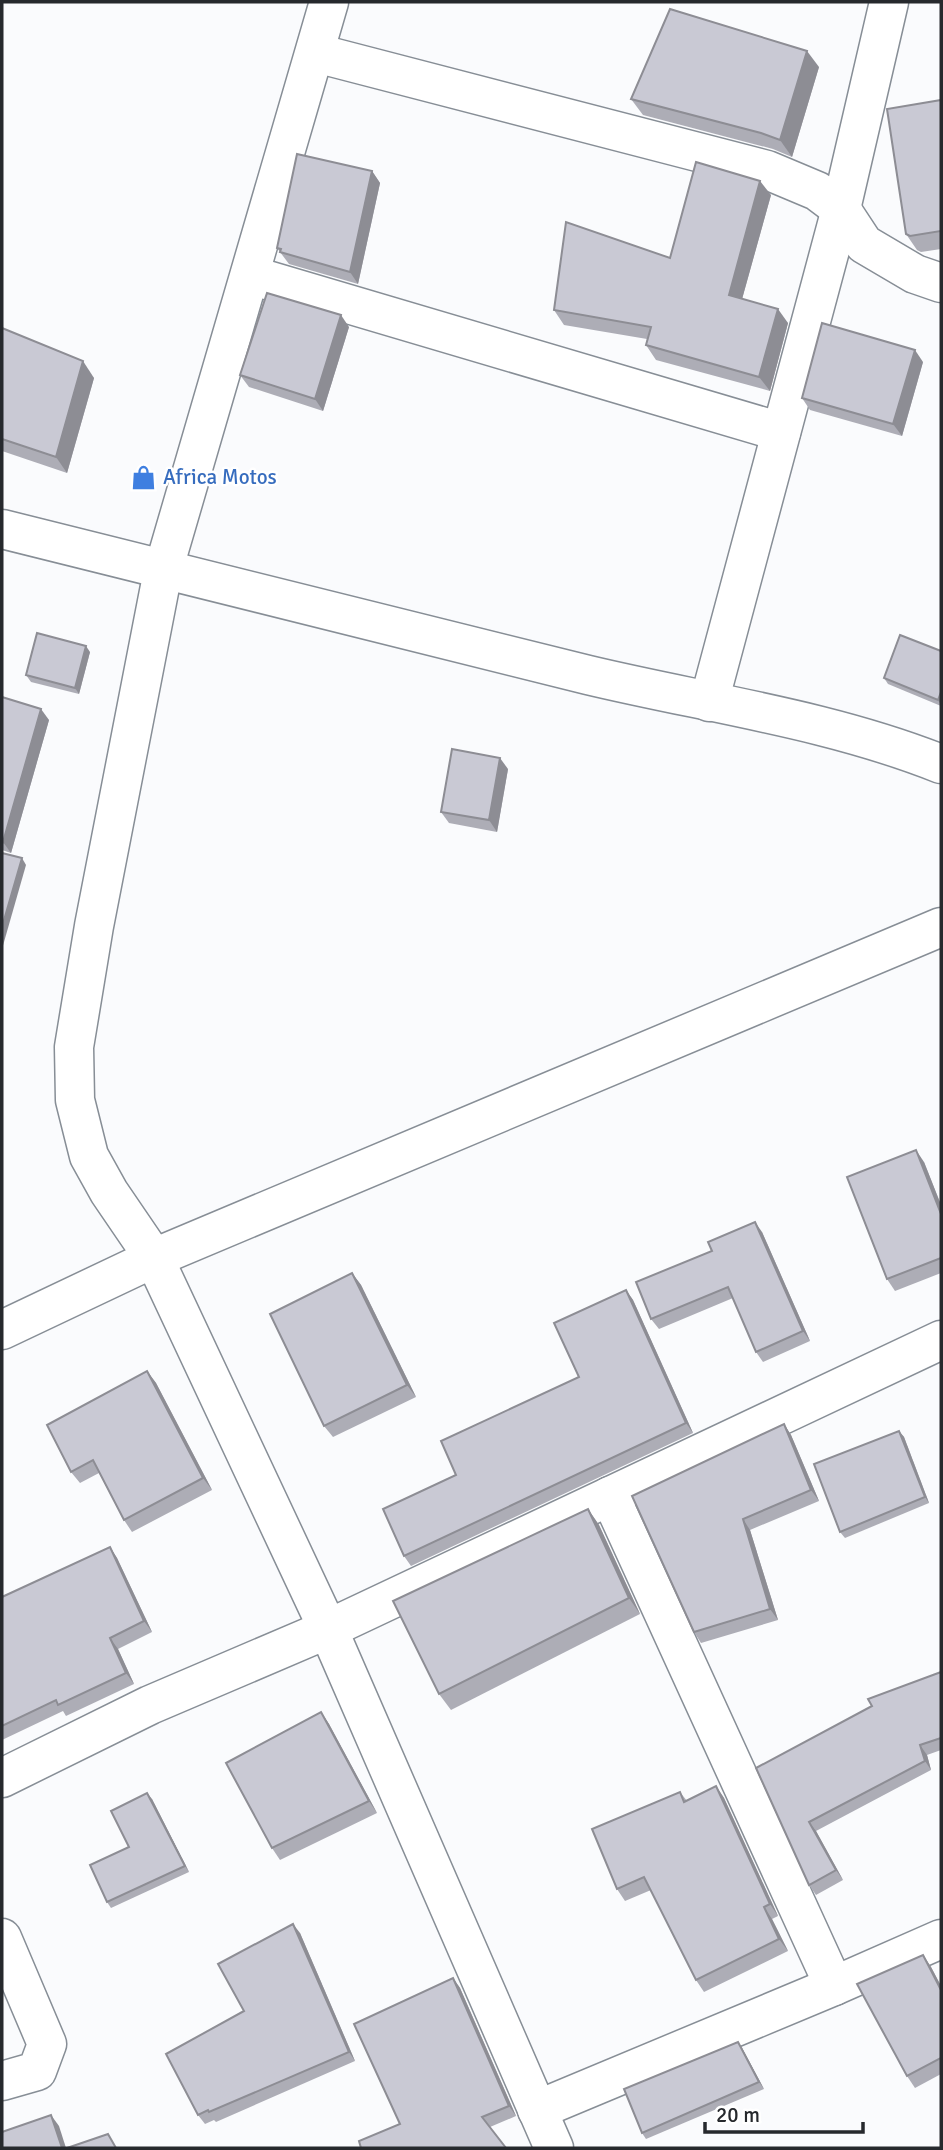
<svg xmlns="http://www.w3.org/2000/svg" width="943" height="2150" viewBox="0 0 943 2150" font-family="Signika,sans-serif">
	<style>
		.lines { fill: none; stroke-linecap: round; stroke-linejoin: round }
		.minor-casing { stroke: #878e96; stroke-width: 41 }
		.tertiary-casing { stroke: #878e96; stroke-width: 41 }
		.minor { stroke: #fff; stroke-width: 38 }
		.tertiary { stroke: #fff; stroke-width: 38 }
		.wall { fill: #adadb6 }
		.shaded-wall { fill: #8d8d94 }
		.building { fill: #c9c9d4; stroke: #8d8d94; stroke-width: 2 }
		.labels { text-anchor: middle; stroke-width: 5; stroke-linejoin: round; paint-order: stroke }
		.shop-label { font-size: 21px; fill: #366cbe; stroke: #fff; text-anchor: start }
	</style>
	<rect width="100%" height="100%" fill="#fafbfd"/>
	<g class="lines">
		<defs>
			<g id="minor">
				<path d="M329,2l-166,569 -69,355 -20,121 1,53 14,56 20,36 45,66 174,371 226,519"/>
				<path d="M316,53l451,117 50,21 24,18 23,35 51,30 26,9"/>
				<path d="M250,275l531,157"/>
				<path d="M709,702l132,-493 48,-207"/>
				<path d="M2,1330l152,-72 787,-331"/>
				<path d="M610,1496l224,490"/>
				<path d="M2,1778l148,-73 178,-76 613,-289"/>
				<path d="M2,1938l45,106 -10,27 -35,10"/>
				<path d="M537,2110l297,-124 107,-47"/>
			</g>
			<path id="tertiary" d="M2,529c195,49 390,98 586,146 117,28 240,44 353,89"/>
		</defs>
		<use href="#minor" class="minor-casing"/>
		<use href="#tertiary" class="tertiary-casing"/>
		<use href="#minor" class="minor"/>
		<use href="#tertiary" class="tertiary"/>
	</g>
	<g class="wall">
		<path d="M819,67l-27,90 -19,-8 -130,-34 -12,-16z"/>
		<path d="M941,100v149l-20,3 -4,-2 -11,-16z"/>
		<path d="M372,171l8,12 -22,101 -69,-20 -12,-16z"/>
		<path d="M771,195l-29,104 46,24 -18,68 -114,-31 -10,-15 1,-6 -83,-14 -10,-15 116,-52z"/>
		<path d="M349,327l-26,84 -74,-24 -9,-12z"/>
		<path d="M2,328l92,50 -27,95 -65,-22z"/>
		<path d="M923,362l-21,74 -92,-26 -8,-12z"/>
		<path d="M941,651v55l-53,-22 -4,-6z"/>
		<path d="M90,652l-11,42 -48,-12 -5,-7z"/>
		<path d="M2,697l47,23 -38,133 -9,-3z"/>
		<path d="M508,769l-11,63 -48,-9 -8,-11z"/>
		<path d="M924,1162l17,43v68l-46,18 -8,-12z"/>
		<path d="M762,1232l48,109 -47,21 -7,-10 -23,-54 -74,31 -8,-10 61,-68z"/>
		<path d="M352,1273l9,12 55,112 -83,40 -9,-11z"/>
		<path d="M626,1290l7,10 60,133 -282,133 -7,-10 52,-81 123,-98z"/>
		<path d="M147,1371l9,12 56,107 -80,42 -8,-12 -25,-47 -19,10 -9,-11z"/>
		<path d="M784,1424l7,11 28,66 -69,29 28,90 -77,23 -7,-11z"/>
		<path d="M899,1431l5,6 25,66 -84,35 -5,-6z"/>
		<path d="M588,1509l11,16 41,89 -189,96 -12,-16z"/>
		<path d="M110,1547l7,11 35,74 -34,17 16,35 -68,32 -3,-5 -61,29v-143z"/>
		<path d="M941,1672v78l-14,5 4,15 -115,61 27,49 -27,15 -7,-10 -53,-117z"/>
		<path d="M321,1712l8,12 48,89 -97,47 -8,-12z"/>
		<path d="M716,1786l8,12 54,118 -6,3 16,32 -84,41 -8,-12 -45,-90 -26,11 -8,-12 63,-97 7,9z"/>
		<path d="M152,1799l37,73 -78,36 -4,-6 22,-55z"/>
		<path d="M300,1933l55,128 -139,61 -2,-2 -9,4 -7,-9 46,-104z"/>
		<path d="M923,1955l8,12 10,19v88l-26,14 -8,-12z"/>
		<path d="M453,1978l7,10 56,128 -26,11 -90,-3z"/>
		<path d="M742,2048l22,41 -118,50 -4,-6z"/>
	</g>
	<g class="shaded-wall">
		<path d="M807,51l12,16 -27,90 -12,-17z"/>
		<path d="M372,171l8,12 -22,101 -8,-12z"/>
		<path d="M760,181l11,14 -32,115 -10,-15z"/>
		<path d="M778,309l10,14 -18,68 -11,-14z"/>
		<path d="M341,315l8,12 -26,84 -8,-12z"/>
		<path d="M915,350l8,12 -21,74 -9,-12z"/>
		<path d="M83,361l11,17 -27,95 -11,-16z"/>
		<path d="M86,646l4,6 -11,42 -4,-6z"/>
		<path d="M941,692v13l-3,-5z"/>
		<path d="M41,709l8,11 -38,133 -8,-11z"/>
		<path d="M500,758l8,11 -11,63 -8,-12z"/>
		<path d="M22,858l4,7 -24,84v-22z"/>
		<path d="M916,1150l8,12 17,43v9z"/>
		<path d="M755,1222l7,10 48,109 -7,-10z"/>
		<path d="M352,1273l9,12 55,112 -9,-12z"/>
		<path d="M626,1290l7,10 60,133 -7,-10z"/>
		<path d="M147,1371l9,12 56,107 -9,-12z"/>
		<path d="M784,1424l7,11 28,66 -8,-11z"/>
		<path d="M899,1431l5,6 25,66 -4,-6z"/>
		<path d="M588,1509l11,16 41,89 -11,-16z"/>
		<path d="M743,1519l7,11 28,90 -8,-11z"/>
		<path d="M110,1547l7,11 35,74 -8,-11z"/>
		<path d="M110,1638l8,11 16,35 -8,-11z"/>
		<path d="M321,1712l8,12 48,89 -8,-12z"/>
		<path d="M920,1745l7,10 4,15 -6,-9z"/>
		<path d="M716,1786l8,12 54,118 -8,-12z"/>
		<path d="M147,1793l5,6 37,73 -4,-6z"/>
		<path d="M809,1822l7,9 27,49 -7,-10z"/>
		<path d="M764,1907l8,12 16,32 -9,-12z"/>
		<path d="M293,1924l7,9 55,128 -6,-9z"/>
		<path d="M923,1955l8,12 10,19v4z"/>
		<path d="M453,1978l7,10 56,128 -7,-10z"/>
		<path d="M738,2042l4,6 22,41 -5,-7z"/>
		<path d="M51,2115l8,11 7,22h-4z"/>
	</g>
	<g class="building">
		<path d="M670,9l137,42 -27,89 -19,-7 -130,-34z"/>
		<path d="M941,100v131l-31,5 -4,-2 -19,-125z"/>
		<path d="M297,154l75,17 -22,101 -70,-20 1,-3 -4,-1z"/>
		<path d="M696,162l64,19 -31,114 49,14 -19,68 -113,-32 5,-18 -97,-17 12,-88 104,36z"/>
		<path d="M267,293l74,22 -26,84 -75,-24z"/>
		<path d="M822,323l93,27 -22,74 -91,-26z"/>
		<path d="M2,328l81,33 -27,96 -54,-18z"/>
		<path d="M37,633l49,13 -11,42 -49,-13z"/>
		<path d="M900,635l41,16v41l-3,8 -54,-22z"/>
		<path d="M2,697l39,12 -38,133 -1,-1z"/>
		<path d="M452,749l48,9 -11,62 -48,-8z"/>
		<path d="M2,853l20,5 -20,69z"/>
		<path d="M916,1150l25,64v44l-54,21 -40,-102z"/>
		<path d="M755,1222l48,109 -47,21 -28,-65 -77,32 -15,-37 76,-31 -4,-9z"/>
		<path d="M352,1273l55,112 -83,41 -54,-112z"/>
		<path d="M626,1290l60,133 -282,133 -21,-47 73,-34 -15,-34 138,-64 -25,-54z"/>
		<path d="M147,1371l56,107 -79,42 -31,-60 -22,12 -24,-47z"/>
		<path d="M784,1424l27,66 -68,29 27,90 -76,23 -62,-136z"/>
		<path d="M899,1431l26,66 -85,35 -26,-68z"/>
		<path d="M588,1509l41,89 -190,96 -46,-93z"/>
		<path d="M110,1547l34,74 -34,17 16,35 -68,32 -2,-5 -54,26v-129z"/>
		<path d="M941,1672v66l-21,7 5,16 -116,61 27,48 -27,15 -53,-117 116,-62 -4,-7z"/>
		<path d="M321,1712l48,89 -97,47 -46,-85z"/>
		<path d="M716,1786l54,118 -6,3 15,32 -83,41 -52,-103 -27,12 -25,-60 88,-37 4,10z"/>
		<path d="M147,1793l38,73 -78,36 -17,-37 39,-18 -18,-36z"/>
		<path d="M293,1924l56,128 -140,60 -1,-2 -10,5 -32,-61 78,-43 -26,-47z"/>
		<path d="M923,1955l18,35v68l-34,18 -50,-92z"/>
		<path d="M453,1978l56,128 -27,11 24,31h-145l-2,-7 41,-17 -46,-100z"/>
		<path d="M738,2042l21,40 -117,51 -18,-44z"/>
		<path d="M51,2115l11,33h-60v-16z"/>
		<path d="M108,2134l8,14h-49z"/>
	</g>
	<defs>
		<symbol id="shop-bare" viewBox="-9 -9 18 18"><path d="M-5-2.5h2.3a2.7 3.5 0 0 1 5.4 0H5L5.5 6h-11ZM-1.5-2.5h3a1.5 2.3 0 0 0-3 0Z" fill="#3f7fe0" stroke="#fff" stroke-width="2.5" paint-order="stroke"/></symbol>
	</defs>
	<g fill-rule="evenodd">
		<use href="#shop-bare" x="126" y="460" width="35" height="35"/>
	</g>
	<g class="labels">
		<g class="shop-label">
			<text x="163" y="484">Africa Motos</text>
		</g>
	</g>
	<rect width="943" height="2150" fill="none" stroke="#26292d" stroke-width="7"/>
	<path d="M705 2122v10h158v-10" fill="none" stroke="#26292d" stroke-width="3.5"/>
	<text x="716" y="2122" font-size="21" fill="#26292d" stroke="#ffffff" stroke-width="5" paint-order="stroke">20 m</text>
</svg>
